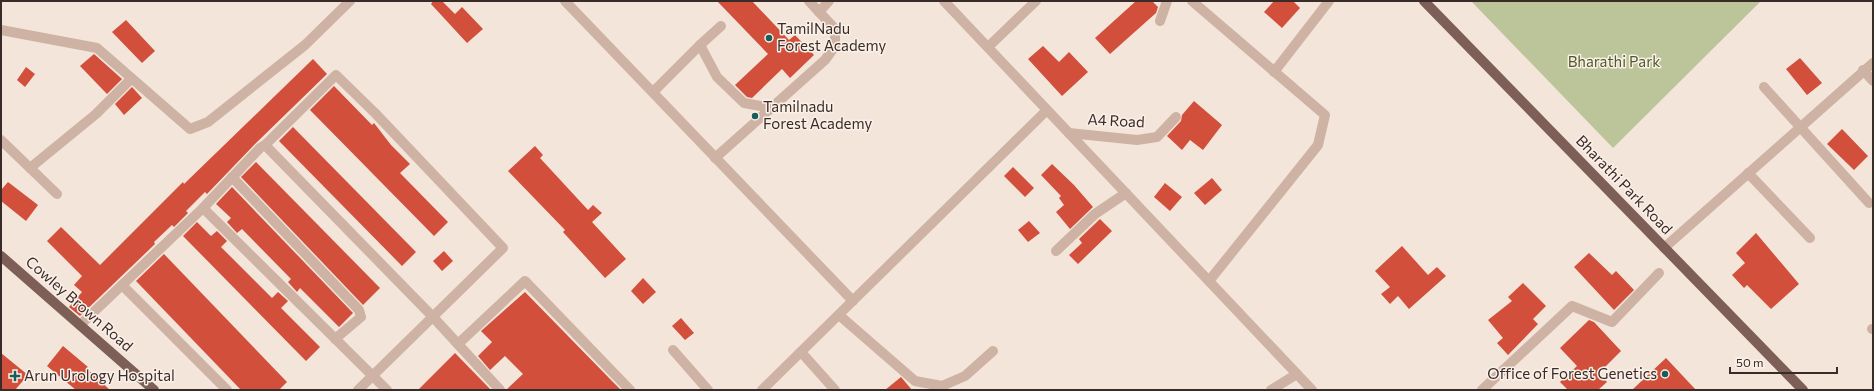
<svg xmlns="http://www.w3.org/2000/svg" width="1874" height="391" viewBox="0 0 1874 391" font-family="Commissioner,sans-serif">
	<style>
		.green { fill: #bbc599 }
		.building { fill: #d24f3b }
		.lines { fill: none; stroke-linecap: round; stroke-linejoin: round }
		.minor { stroke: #ceb3a5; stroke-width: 10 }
		.major { stroke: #7d5f57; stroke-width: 10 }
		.poi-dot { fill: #185f5b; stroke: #fbf0e8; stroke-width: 1.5 }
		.labels { text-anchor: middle; stroke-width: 3; stroke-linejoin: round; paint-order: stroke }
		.poi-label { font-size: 15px; fill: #392b27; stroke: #fbf0e8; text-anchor: start }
		.park-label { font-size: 15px; fill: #4e5a28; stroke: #fbf0e8 }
		.street-label { font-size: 15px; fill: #392b27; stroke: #fbf0e8 }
	</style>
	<rect width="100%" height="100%" fill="#f4e5db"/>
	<path class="green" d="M1471,1h290l-148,147z"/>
	<g class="building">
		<path d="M433,1h9l13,13 7,-7 21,22 -16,14 -36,-39z"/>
		<path d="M717,1h35l37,39 6,-5 19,20 -24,23 -8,-9 -30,29 -5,-1 -12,-12 33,-31z"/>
		<path d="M1136,1h16l6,6 -2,6 -46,41 -15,-16z"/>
		<path d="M1274,1h19l7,7 -18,20 -18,-16z"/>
		<path d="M126,20l29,31 -13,12 -30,-31z"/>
		<path d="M1043,46l16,16 10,-10 19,20 -26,24 -34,-37z"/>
		<path d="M94,54l28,25 -15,15 -27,-28z"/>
		<path d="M1800,58l22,25 -15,12 -21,-26z"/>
		<path d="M313,59l14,15 -72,70 -48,50 -2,-2 -19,19 2,2 -14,14 -2,-2 -18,17 1,2 -75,72 -11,-9 13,-15 -8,-7 8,-9 -35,-35 14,-14 39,38 83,-83 1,2z"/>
		<path d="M26,67l9,7 -10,13 -8,-7z"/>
		<path d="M334,86l38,39 2,-2 17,22 19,19 -10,9 48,49 -14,14 -124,-126z"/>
		<path d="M132,87l10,11 -18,17 -9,-11z"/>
		<path d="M1194,101l28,24 -19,25 -13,-10 -8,10 -15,-14 14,-15 1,-6z"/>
		<path d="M293,127l123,125 -14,14 -123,-125z"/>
		<path d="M1842,129l26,27 -14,14 -27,-26z"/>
		<path d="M535,146l8,9 -3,3 48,52 5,-5 9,8 -10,9 34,37 -21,19 -42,-46 2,-2 -57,-59z"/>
		<path d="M256,162l124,126 -17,17 -122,-128z"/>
		<path d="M1052,164l22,21 19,22 -23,22 -14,-17 8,-7 -5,-7 2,-2 -20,-21z"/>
		<path d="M1013,167l21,21 -9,9 -21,-21z"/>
		<path d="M1212,178l10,12 -17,15 -11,-12z"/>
		<path d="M8,182l30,23 -12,16 -25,-20v-11z"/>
		<path d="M1165,183l17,14 -12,14 -16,-14z"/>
		<path d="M232,187l121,126 -14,14 -39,-39 -3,4 -9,-10 3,-3 -49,-50 -5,4 -10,-11 4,-4 -15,-14z"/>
		<path d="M1100,219l12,12 -34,33 -9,-9 13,-12 -3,-4z"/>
		<path d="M1029,221l11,12 -12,9 -10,-12z"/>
		<path d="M197,222l14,14 6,-5 10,10 -6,6 51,51 6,-6 10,9 -7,7 39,39 -14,14 -123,-125z"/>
		<path d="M1756,233l43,51 -28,25 -24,-24 -3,3 -12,-13 13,-12 -9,-10z"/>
		<path d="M1402,246l26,29 9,-8 9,9 -37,33 -11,-13 -8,8 -9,-10 9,-7 -15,-16z"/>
		<path d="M444,251l9,10 -11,10 -9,-10z"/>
		<path d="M1589,253l23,22 4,-4 18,19 -20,20 -40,-43z"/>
		<path d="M164,254l123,128 -8,8h-38l-105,-109z"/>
		<path d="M643,278l13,14 -13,12 -12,-13z"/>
		<path d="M1523,283l23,23 -13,13 5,5 -30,31 -11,-12 6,-5 -15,-18 24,-19 -4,-4z"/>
		<path d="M525,292l85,87 11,11h-115l17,-16 -18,-18 -15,14 -12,-14 14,-14 -11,-11z"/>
		<path d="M681,318l13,15 -9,7 -13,-14z"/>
		<path d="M1589,320l5,2 27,29 -22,22 8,9 -9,8h-30l-8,-8 17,-16 -17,-18z"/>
		<path d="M63,346l25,21 -2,1 24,22h-34l-29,-24z"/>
		<path d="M1,353l27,22 -13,15h-14z"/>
		<path d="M455,353l36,37h-73z"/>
		<path d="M1666,358l30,32h-64z"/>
		<path d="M901,377l11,13h-27z"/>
	</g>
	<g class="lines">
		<g class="minor">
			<path d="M565,1l288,300"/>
			<path d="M944,1l368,389"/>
			<path d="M1192,1l133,114 -7,30 -109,136"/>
			<path d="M819,12l10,-11"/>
			<path d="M1160,21l7,-20"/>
			<path d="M1,30l96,18 93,81 18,-7 97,-77 45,-44"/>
			<path d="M700,45l21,-19"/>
			<path d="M988,47l48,-46"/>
			<path d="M1863,70l10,11"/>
			<path d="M1274,72l55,-71"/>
			<path d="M1764,87l105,116"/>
			<path d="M653,92l47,-47 17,32 27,26 28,5"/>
			<path d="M1069,133l68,7 20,-3 19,-20"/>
			<path d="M1,140l56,54"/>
			<path d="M265,145l168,172 67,73"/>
			<path d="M715,158l110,-98 10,-14v-17l-26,-28"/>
			<path d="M30,168l66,-54 35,-35"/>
			<path d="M1748,173l62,65"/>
			<path d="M232,177l127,133 2,7 -26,22"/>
			<path d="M203,208l184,182"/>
			<path d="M1664,248l209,-185"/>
			<path d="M1056,251l39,-37 31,-21"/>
			<path d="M122,285l105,105"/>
			<path d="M839,315l76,66 27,5 23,-10 28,-25"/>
			<path d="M80,325l123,-117 57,-60 5,-3 71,-70 39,38 128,135 -145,142"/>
			<path d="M1872,329h1"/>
			<path d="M458,344l67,-63 105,109"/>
			<path d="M673,350l35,40"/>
			<path d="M801,352l34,38"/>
			<path d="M762,390l285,-280"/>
			<path d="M1271,390l26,-16"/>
			<path d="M1482,390l90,-84 40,16 47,-49"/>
		</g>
		<g class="major">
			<path d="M1424,1l379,389"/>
			<path d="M1,256l153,134"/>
		</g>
	</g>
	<g class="poi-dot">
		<circle cx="769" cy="38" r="4"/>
		<circle cx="755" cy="116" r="4"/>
		<circle cx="1665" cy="374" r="4"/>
		<path d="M13 370h4v4h4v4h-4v4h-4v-4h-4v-4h4z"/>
	</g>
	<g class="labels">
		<g class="poi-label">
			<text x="777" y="34">TamilNadu<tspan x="777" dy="17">Forest Academy</tspan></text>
			<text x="763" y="112">Tamilnadu<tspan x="763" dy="17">Forest Academy</tspan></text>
			<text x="1657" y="379" text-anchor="end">Office of Forest Genetics</text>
			<text x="24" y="381">Arun Urology Hospital</text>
		</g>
		<g class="park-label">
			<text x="1614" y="67">Bharathi Park</text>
		</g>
		<g class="street-label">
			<text transform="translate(1116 121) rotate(3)" y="5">A4 Road</text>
			<text transform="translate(1624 185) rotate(46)" y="5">Bharathi Park Road</text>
			<text transform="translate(79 304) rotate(41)" y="5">Cowley Brown Road</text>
		</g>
	</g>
	<rect width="1874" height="391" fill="none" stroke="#392b27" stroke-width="4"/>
	<path d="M1730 367v6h107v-6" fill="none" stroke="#392b27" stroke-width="2"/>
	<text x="1736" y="367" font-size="12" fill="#392b27" stroke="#fbf0e8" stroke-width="3" paint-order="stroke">50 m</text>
</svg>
